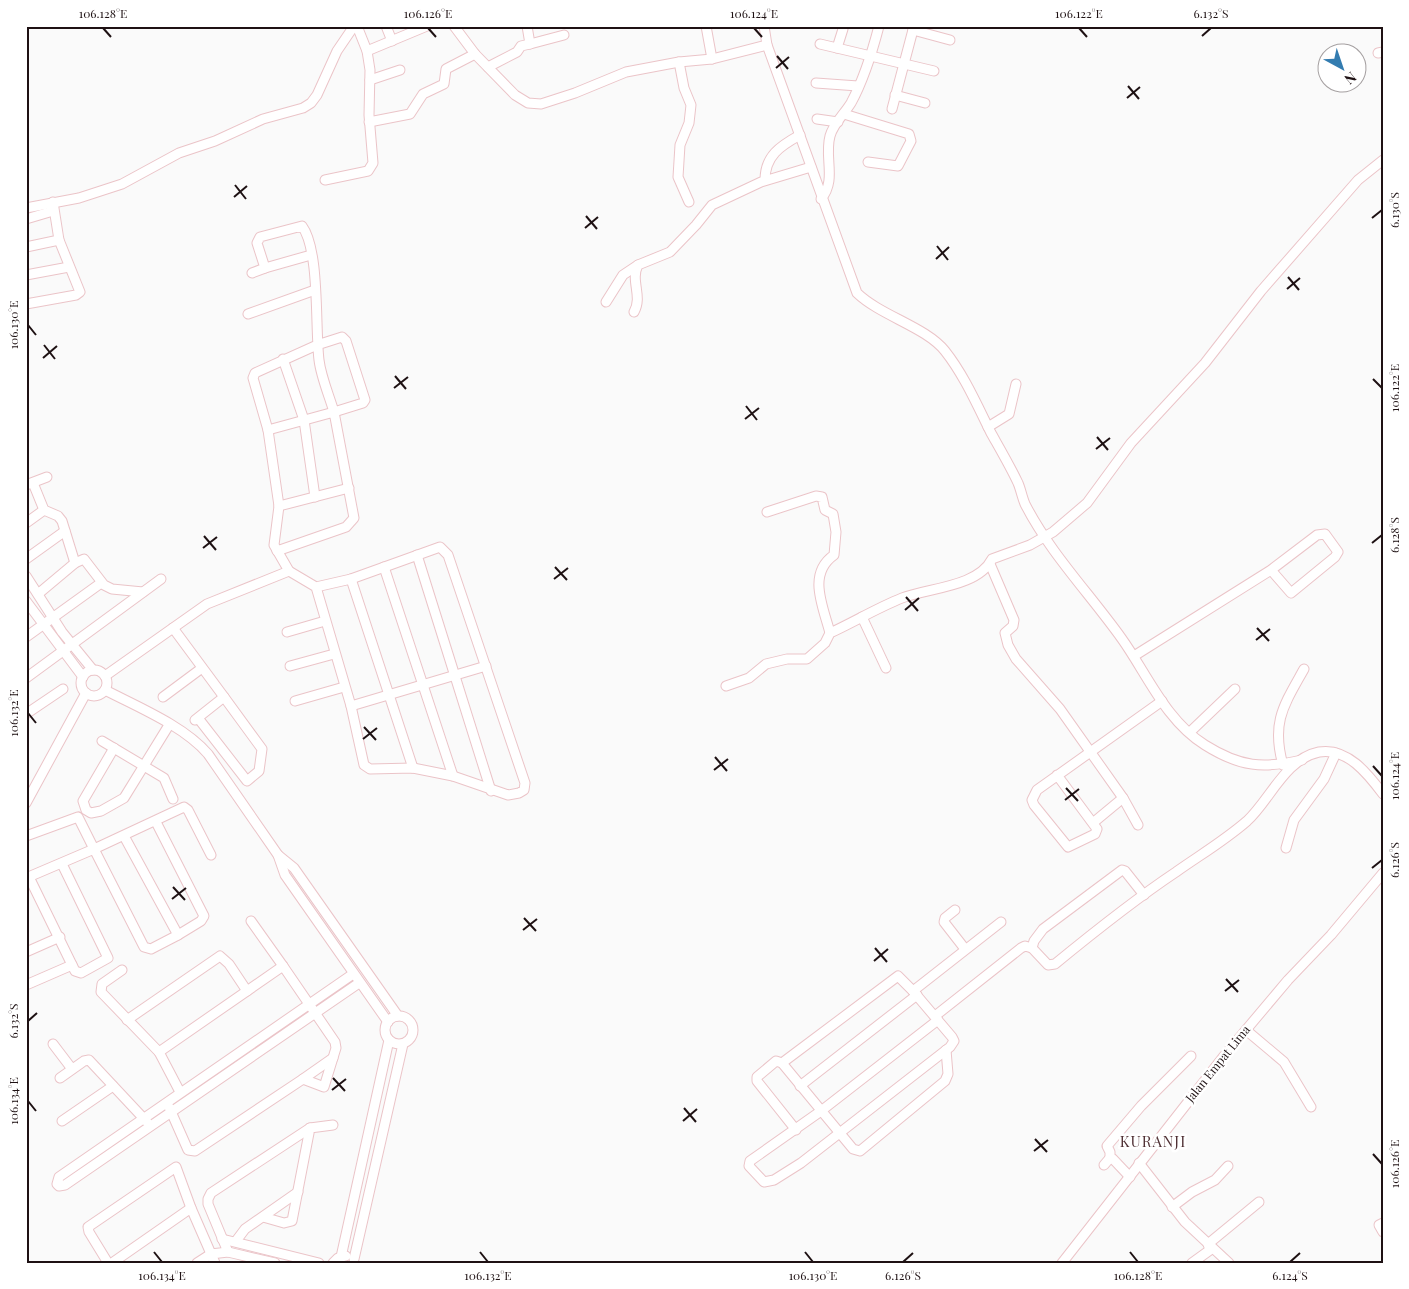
<svg xmlns="http://www.w3.org/2000/svg" width="1409" height="1289" viewBox="0 0 1409 1289" font-family="'Playfair Display',serif">
	<style>
		.lines { fill: none; stroke-linecap: round; stroke-linejoin: round }
		.minor-casing { stroke: #ebc4c8; stroke-width: 11 }
		.minor { stroke: #fff; stroke-width: 9 }
		.ticks { fill: none; stroke: #1e1113; stroke-width: 2 }
		.labels { text-anchor: middle; stroke-width: 5; stroke-linejoin: round; paint-order: stroke }
		.street-label { font-size: 12px; fill: #1e1113; stroke: #fff }
		.quarter-label { font-size: 15px; letter-spacing: 1px; fill: #503135; stroke: #fff }
		.neatline { fill: none; stroke: #1e1113; stroke-width: 2 }
		.ticks-label { font-size: 12px; text-anchor: middle; fill: #1e1113 }
	</style>
	<rect width="100%" height="100%" fill="#fafafa"/>
	<g class="lines">
		<defs>
			<g id="minor">
				<path d="M386,26l6,15"/>
				<path d="M454,26l21,28 40,41 13,8 13,1 34,-11 51,-21 53,-10 33,-3 55,-14 -3,-19"/>
				<path d="M706,26l6,33"/>
				<path d="M913,30l37,10"/>
				<path d="M530,44l34,-9"/>
				<path d="M820,44l114,27"/>
				<path d="M767,45l90,248c24,23 69,34 88,58 19,24 32,54 46,82 9,16 19,33 27,50 3,7 4,14 7,21 25,49 65,90 97,135 25,35 44,82 83,106 35,22 58,24 97,15"/>
				<path d="M837,48l6,-19"/>
				<path d="M367,51l60,-25"/>
				<path d="M1378,53l5,-1"/>
				<path d="M679,62l5,26 7,17 -2,18 -9,22 -2,32 11,25"/>
				<path d="M488,67l29,-15 4,-6 9,-2 -3,-18"/>
				<path d="M370,80l30,-10"/>
				<path d="M816,83l42,3"/>
				<path d="M895,95l30,8"/>
				<path d="M892,109l22,-83"/>
				<path d="M844,114l65,20 2,7 -13,25 -30,-4"/>
				<path d="M817,119l21,3"/>
				<path d="M369,122l41,-8 13,-20 21,-10 2,-15 29,-15"/>
				<path d="M325,180l43,-9 5,-8 -4,-48 1,-45 -3,-19 -10,-25"/>
				<path d="M765,180c0,-24 15,-34 35,-45"/>
				<path d="M821,199c16,-19 3,-41 9,-63 3,-12 15,-23 21,-33 13,-24 21,-50 28,-77"/>
				<path d="M26,208l53,-10 43,-14 57,-31 36,-12 48,-22 40,-11 8,-5 6,-8 20,-44 17,-25"/>
				<path d="M26,219l27,-8"/>
				<path d="M26,247l33,-7"/>
				<path d="M265,268l46,-13"/>
				<path d="M252,273l13,-5 -8,-25 3,-6 42,-11c18,24 13,101 17,134 2,17 10,35 15,52l29,-9 2,-3 -19,-59 -4,-4 -25,8 -62,28 -2,5 15,52 11,76 -5,39 15,26 27,16 35,-8 89,-32 8,8 77,228 -1,7 -5,3 -11,2 -55,-19 -40,-8 -43,1 -6,-4 -13,-59 -35,-119"/>
				<path d="M26,275l43,-8"/>
				<path d="M606,302l17,-27 15,-10"/>
				<path d="M26,304l50,-9 4,-3 -21,-52 -6,-38"/>
				<path d="M634,312c9,-16 -4,-31 4,-47l32,-13 26,-27 16,-20 49,-23 50,-15"/>
				<path d="M248,314l67,-24"/>
				<path d="M283,359l21,61 11,77"/>
				<path d="M988,427l21,-13 7,-30"/>
				<path d="M268,430l66,-18 20,106 -8,9 -69,24"/>
				<path d="M33,483l11,27 14,6 4,5 13,42"/>
				<path d="M26,485l21,-8"/>
				<path d="M279,506l70,-18"/>
				<path d="M767,512l49,-16 6,1 3,13 8,4 3,18 -2,23c-27,19 -11,51 -4,78"/>
				<path d="M26,523l18,-13"/>
				<path d="M417,555l74,236"/>
				<path d="M26,559l39,-28"/>
				<path d="M990,564l24,56 -1,6 -8,7 3,12 8,14 44,50 63,89 15,27"/>
				<path d="M384,567l69,209"/>
				<path d="M26,576l36,56 31,38"/>
				<path d="M351,579l62,189"/>
				<path d="M38,594l37,-31 9,-4 20,26 8,4 31,3"/>
				<path d="M26,601l57,76"/>
				<path d="M862,617l24,51"/>
				<path d="M173,628l51,69"/>
				<path d="M287,632l38,-11"/>
				<path d="M26,637l75,-54"/>
				<path d="M1134,656l137,-86 46,-35 8,-1 13,18 -3,5 -44,36 -20,-23"/>
				<path d="M290,666l44,-12"/>
				<circle cx="94" cy="683" r="13"/>
				<path d="M105,676l102,-72 82,-33"/>
				<path d="M26,678l135,-99"/>
				<path d="M726,686l23,-8 17,-14 21,-5h20l18,-16 5,-10c24,-11 47,-25 72,-35 26,-10 76,-11 90,-39l38,-14 23,-13 34,-29 44,-60 74,-80 56,-72 97,-111 25,-20"/>
				<path d="M105,690c33,17 79,36 103,64l70,101 7,20 103,147"/>
				<path d="M163,697l39,-29"/>
				<path d="M295,701l49,-14"/>
				<path d="M351,706l135,-40"/>
				<path d="M26,714l37,-25"/>
				<path d="M195,720l29,-23 38,52 -3,22 -12,10 -49,-63"/>
				<path d="M1190,732l45,-43"/>
				<path d="M102,741l62,37 9,21"/>
				<path d="M114,748l-31,53 3,9 5,3 10,-2 23,-13 45,-73"/>
				<path d="M1283,765c-12,-43 1,-60 21,-96"/>
				<path d="M1057,775l40,54 -2,5 -27,13 -34,-42 -2,-5 5,-10 125,-89"/>
				<path d="M26,803l60,-110"/>
				<path d="M156,822l48,94 -3,5 -23,14"/>
				<path d="M1094,822l29,-24"/>
				<path d="M26,836l52,-19 16,32 90,-42 4,3 23,45"/>
				<path d="M1286,848l8,-28 30,-41 12,-26"/>
				<path d="M278,855l16,13 104,148"/>
				<path d="M29,877l46,94 6,2 27,-15 -46,-94"/>
				<path d="M26,878l68,-29 50,98 7,2 27,-14 -54,-99"/>
				<path d="M955,910l-10,8 -1,4 21,27"/>
				<path d="M251,921l32,45"/>
				<path d="M1032,948l2,-7 9,-12 79,-59 3,1 19,24"/>
				<path d="M26,952l34,-15"/>
				<path d="M122,970l-20,14 -1,8 58,60 124,-86 52,76 1,6 -12,39 -21,-8 -108,72 -7,-1 -19,-43"/>
				<path d="M353,974l-294,203 -2,7 2,2 6,-1 294,-202"/>
				<path d="M26,985l46,-20"/>
				<path d="M913,991l88,-69"/>
				<circle cx="399" cy="1030" r="14"/>
				<path d="M935,1016l86,-68 4,-2 7,2 16,17 7,-1c39,-32 79,-64 121,-92 24,-17 48,-31 71,-51 23,-21 38,-62 72,-69 28,-5 49,22 64,42"/>
				<path d="M127,1020l93,-64 9,8 18,27"/>
				<path d="M1246,1030l38,32 27,45"/>
				<path d="M53,1044l19,25"/>
				<path d="M159,1052l21,40"/>
				<path d="M782,1063l116,-87 15,15 39,46 2,4 -4,6 -149,116 -27,17 -10,2 -15,-16 1,-5 71,-50 117,-91"/>
				<path d="M60,1078l24,-17 5,-1 58,62"/>
				<path d="M303,1079l30,-21"/>
				<path d="M800,1086l117,-91"/>
				<path d="M62,1121l51,-35"/>
				<path d="M796,1130l-39,-49v-4l19,-16 6,2 71,86 7,2 85,-70 3,-7 -2,-24"/>
				<path d="M1110,1158v-6l-3,-6 34,-40 50,-50"/>
				<path d="M1139,1163l46,59 44,41"/>
				<path d="M1104,1165l6,-7 3,1 17,18"/>
				<path d="M1172,1207l20,-15 23,-12 13,-14"/>
				<path d="M263,1217l21,6 8,-2 18,-93 23,-3"/>
				<path d="M1383,1223l-4,2 4,7"/>
				<path d="M222,1239l97,24"/>
				<path d="M236,1241l9,-12 53,-37"/>
				<path d="M228,1252l47,11"/>
				<path d="M341,1257l48,-217"/>
				<path d="M354,1259l49,-215"/>
				<path d="M108,1263l-19,-31 -1,-5 88,-60 15,41"/>
				<path d="M112,1263l79,-55 24,55"/>
				<path d="M197,1263l14,-9 17,-2 -20,-48v-5l3,-6 99,-65"/>
				<path d="M333,1263l5,-5 8,-2"/>
				<path d="M1062,1263l162,-207 64,-76 43,-45 52,-62"/>
				<path d="M1192,1263l18,-13 -2,-6 51,-42"/>
			</g>
		</defs>
		<use href="#minor" class="minor-casing"/>
		<use href="#minor" class="minor"/>
	</g>
	<path class="ticks" d="M103,28l8,9M428,28l8,9M754,28l8,9M1079,28l8,9M1202,36l9,-8M777,56l11,13M776,68l13,-11M1128,86l11,13M1127,98l13,-11M235,185l11,14M234,197l13,-11M586,216l11,13M1372,218l10,-8M585,228l13,-11M937,246l11,14M936,259l13,-12M1288,277l11,13M1287,289l13,-11M28,325l8,10M44,345l11,14M43,358l14,-12M395,376l11,13M1373,379l9,9M394,388l14,-11M746,406l11,14M745,419l14,-11M1097,437l11,13M1096,449l14,-11M204,536l12,14M1372,543l10,-8M203,548l14,-11M555,567l12,13M554,579l14,-11M906,597l12,14M905,610l14,-12M1257,628l12,13M1256,640l14,-11M28,713l8,10M364,727l12,13M363,739l14,-11M715,757l12,14M1373,766l9,10M714,770l14,-11M1066,788l12,13M1065,800l14,-11M1372,868l10,-8M173,887l12,13M172,899l14,-11M524,918l12,13M523,930l14,-11M875,948l12,14M874,961l14,-12M1226,979l12,13M1225,991l14,-11M28,1021l9,-8M333,1078l12,13M332,1090l14,-11M28,1101l8,10M684,1108l12,14M683,1121l14,-12M1035,1139l12,13M1034,1151l14,-11M1373,1154l9,10M154,1252l8,10M480,1252l8,10M805,1252l8,10M1130,1252l8,10M903,1262l10,-9M1290,1262l10,-9"/>
	<g class="labels">
		<g class="street-label">
			<text transform="translate(1218 1064) rotate(-51)" y="4">Jalan Empat Lima</text>
		</g>
		<g class="quarter-label">
			<text x="1153" y="1147">KURANJI</text>
		</g>
	</g>
	<rect width="1409" height="1289" fill="none" stroke="#ffffff" stroke-width="55"/>
	<g transform="translate(1342 68) rotate(140)"><circle r="24" fill="#ffffff" stroke="#a5a0a1"/>
	<path d="M0-4L9 19L0 12L-9 19Z" fill="#337cb0"/>
	<text y="-8" font-size="14" font-weight="bold" text-anchor="middle" fill="#1e1113">N</text>
	</g>
	<rect x="28" y="28" width="1354" height="1234" class="neatline"/>
	<g class="ticks-label">
		<text x="103" y="18">106.128°E</text>
		<text x="428" y="18">106.126°E</text>
		<text x="754" y="18">106.124°E</text>
		<text x="1079" y="18">106.122°E</text>
		<text x="1211" y="18">6.132°S</text>
		<text transform="translate(1395 210) rotate(-90)" y="4">6.130°S</text>
		<text transform="translate(14 325) rotate(-90)" y="4">106.130°E</text>
		<text transform="translate(1395 388) rotate(-90)" y="4">106.122°E</text>
		<text transform="translate(1395 535) rotate(-90)" y="4">6.128°S</text>
		<text transform="translate(14 713) rotate(-90)" y="4">106.132°E</text>
		<text transform="translate(1395 776) rotate(-90)" y="4">106.124°E</text>
		<text transform="translate(1395 860) rotate(-90)" y="4">6.126°S</text>
		<text transform="translate(14 1021) rotate(-90)" y="4">6.132°S</text>
		<text transform="translate(14 1101) rotate(-90)" y="4">106.134°E</text>
		<text transform="translate(1395 1164) rotate(-90)" y="4">106.126°E</text>
		<text x="162" y="1280">106.134°E</text>
		<text x="488" y="1280">106.132°E</text>
		<text x="813" y="1280">106.130°E</text>
		<text x="903" y="1280">6.126°S</text>
		<text x="1138" y="1280">106.128°E</text>
		<text x="1290" y="1280">6.124°S</text>
	</g>
</svg>
